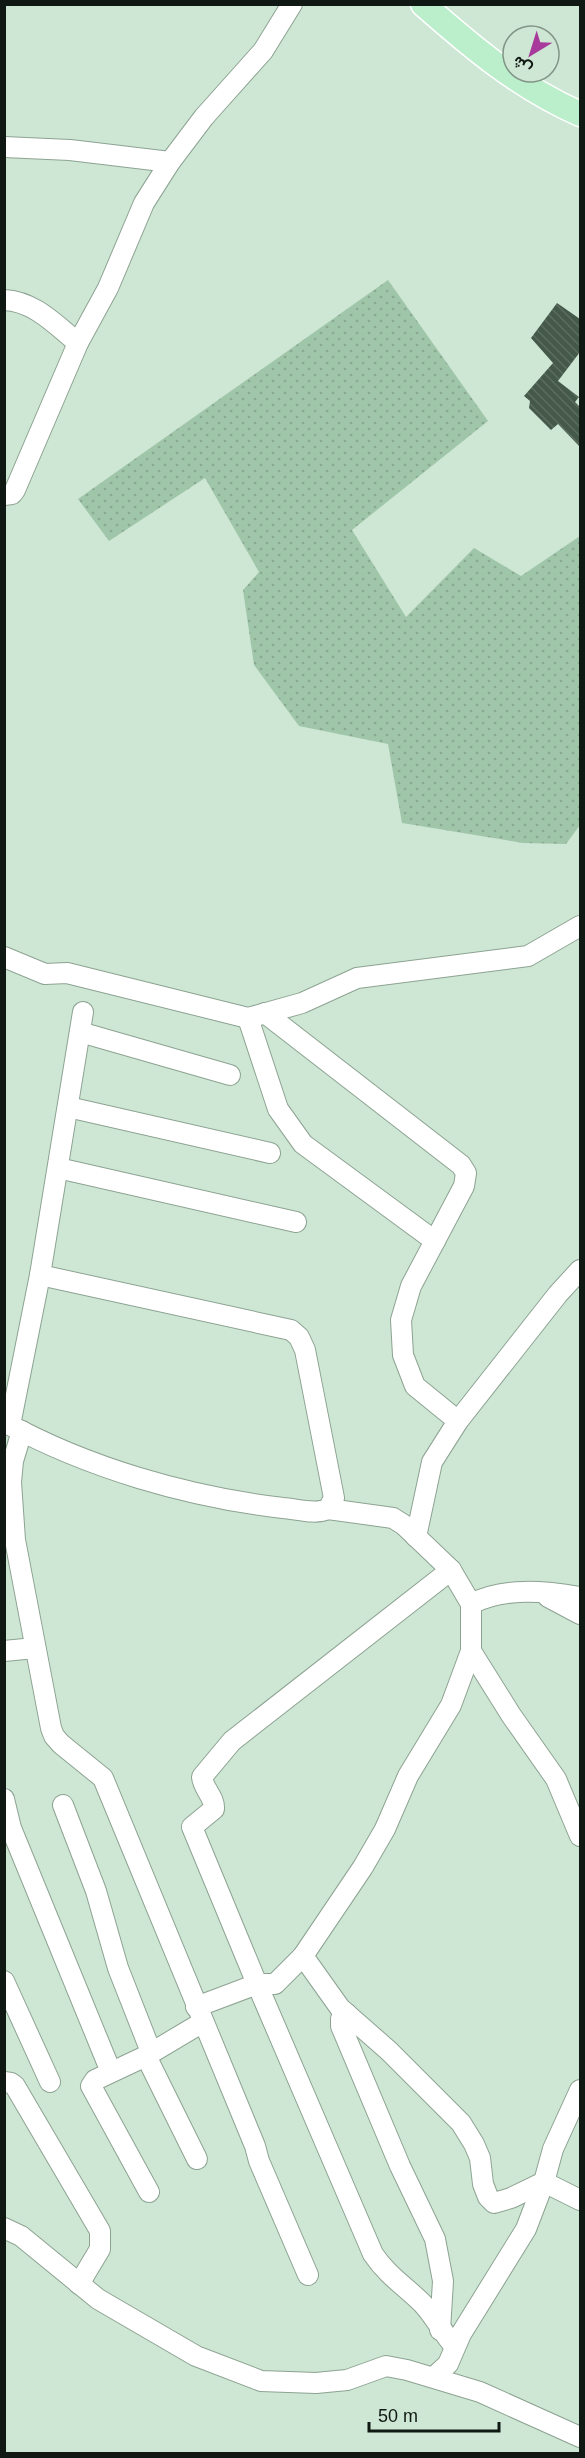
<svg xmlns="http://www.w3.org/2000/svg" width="585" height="2458" viewBox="0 0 585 2458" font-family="Helvetica,Vazirmatn,sans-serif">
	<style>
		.grass { fill: url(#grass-dots) }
		.building { fill: url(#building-back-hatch) }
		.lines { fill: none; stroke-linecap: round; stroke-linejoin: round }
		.minor-casing { stroke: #8da392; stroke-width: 22 }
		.major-casing { stroke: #fff; stroke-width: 27 }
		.minor { stroke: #fff; stroke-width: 20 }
		.major { stroke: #bbeecb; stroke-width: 24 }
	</style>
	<defs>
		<pattern id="grass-dots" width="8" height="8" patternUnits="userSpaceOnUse" patternTransform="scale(1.5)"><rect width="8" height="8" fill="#a0c6aa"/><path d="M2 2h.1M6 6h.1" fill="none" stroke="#89a991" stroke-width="1.8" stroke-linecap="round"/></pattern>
		<pattern id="building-back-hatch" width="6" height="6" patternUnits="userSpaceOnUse" patternTransform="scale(1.5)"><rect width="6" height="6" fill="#45594a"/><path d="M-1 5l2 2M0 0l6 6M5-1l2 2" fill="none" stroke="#5c6c60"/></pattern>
	</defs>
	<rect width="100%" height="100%" fill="#cee6d4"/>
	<path class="grass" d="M388,280l100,141 -136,109 54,87 68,-69 47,28 59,-40v289l-14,19 -43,-1 -121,-20 -14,-79 -89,-18 -45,-61 -11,-75 16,-18 -54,-94 -96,63 -31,-42z"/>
	<path class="building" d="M557,303l23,16v33l-22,29 21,16 -4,5 5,5v40l-22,-23 -7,6 -22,-22 1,-7 -6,-5 29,-33 -22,-25z"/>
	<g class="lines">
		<defs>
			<g id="minor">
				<path d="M4,147l66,3 100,12"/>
				<path d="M4,300c30,1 52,25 74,43"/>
				<path d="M4,495l8,-1 3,-4 63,-147 30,-55 36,-85 26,-41 34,-45 59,-66 29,-47"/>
				<path d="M4,957l41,17 22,-1 181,45 54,-15 55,-25 171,-22 52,-30"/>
				<path d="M265,1013l196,152 5,8 -2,13 -53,100 -10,34 2,35 12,31 43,35"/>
				<path d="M248,1018l30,91 25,35 132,97"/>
				<path d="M80,1032l150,43"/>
				<path d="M68,1107l202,46"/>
				<path d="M58,1168l238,54"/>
				<path d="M4,1422c84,46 184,75 279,86 14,1 32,7 45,1l6,-11 -29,-148 -6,-13 -8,-7 -251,-55"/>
				<path d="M10,1425l30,-150 43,-263"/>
				<path d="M22,1431l-9,30 -2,21 4,58 36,188 3,8 7,8 42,34 152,368 4,15 49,114"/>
				<path d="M328,1509l65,9 11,7 47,45 20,34"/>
				<path d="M416,1537l16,-75 26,-41 100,-127 22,-24"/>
				<path d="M451,1570l-219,171 -30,36c1,12 13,20 12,32l-22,18 65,157 116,270c14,21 33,33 50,50 12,13 20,29 31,42"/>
				<path d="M548,1597l32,17"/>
				<path d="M4,1651l31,-3"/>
				<path d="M471,1651l40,64 45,64 24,57"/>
				<path d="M4,1799l7,29 100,244"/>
				<path d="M63,1805l33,86 22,77 33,84"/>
				<path d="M303,1956l37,52 49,43 72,72 13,21 6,14 3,26 5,13 6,6 17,-5 33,-16 36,18"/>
				<path d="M4,1981l46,101"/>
				<path d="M196,2007l61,-23h18l28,-28 60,-89 22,-38 23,-53 43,-71 20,-54v-47c33,-17 73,-13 109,-7"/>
				<path d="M347,2014l-6,5v7l59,140 35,73 8,42 -3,49"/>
				<path d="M146,2056l51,103"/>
				<path d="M4,2082l7,1 4,3 85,145v18l-21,35"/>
				<path d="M149,2192l-58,-106 4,-6 51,-24 57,-34"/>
				<path d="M4,2228l17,8 77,63 98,57 65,25 55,2 31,-3 39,-14 21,4 73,22 100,45"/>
				<path d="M434,2377l14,-13 13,-30 65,-105 18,-47 9,-33 27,-59"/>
			</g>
			<path id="major" d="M423,4c50,44 96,83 157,110"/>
		</defs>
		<use href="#minor" class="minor-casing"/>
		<use href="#major" class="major-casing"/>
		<use href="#minor" class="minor"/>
		<use href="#major" class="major"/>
	</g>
	<rect width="585" height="2458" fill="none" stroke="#0f1812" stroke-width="12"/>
	<g transform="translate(531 54) rotate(218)"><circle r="28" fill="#cee6d4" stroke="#829486" stroke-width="1.5"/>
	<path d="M0-4.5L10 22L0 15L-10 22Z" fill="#a73a9a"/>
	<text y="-9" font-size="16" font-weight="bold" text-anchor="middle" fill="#0f1812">ش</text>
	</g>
	<path d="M369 2422v9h130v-9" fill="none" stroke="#0f1812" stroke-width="3"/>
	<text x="378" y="2422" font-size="18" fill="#0f1812" stroke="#cee6d4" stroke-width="4.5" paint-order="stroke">50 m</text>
</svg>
